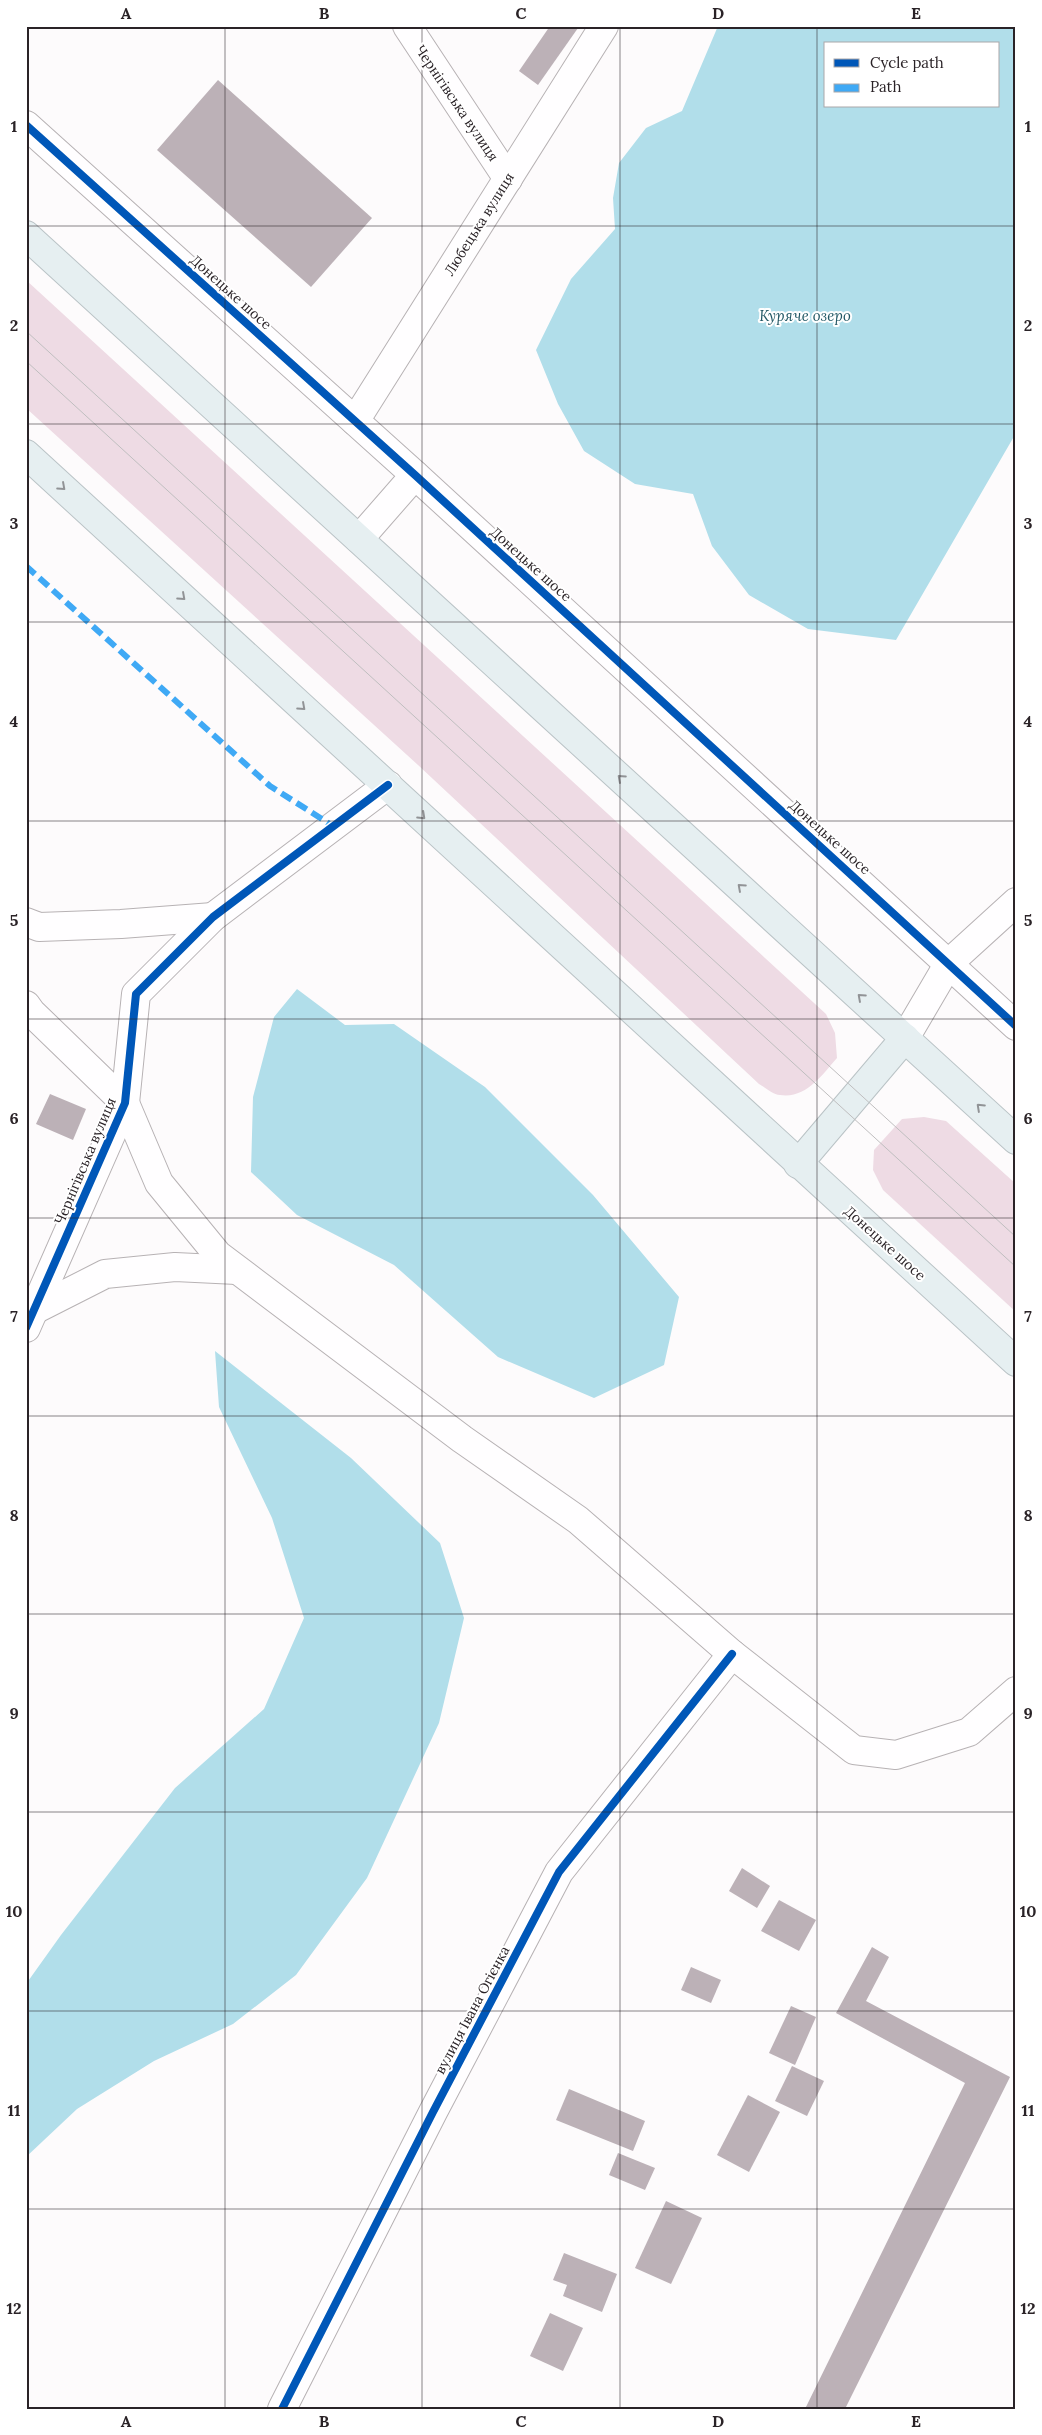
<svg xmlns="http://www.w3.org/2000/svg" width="1042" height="2435" viewBox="0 0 1042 2435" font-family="Lora,serif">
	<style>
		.green { fill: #eedbe4 }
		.water { fill: #b1deea; fill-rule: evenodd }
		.building { fill: #bcb1b7 }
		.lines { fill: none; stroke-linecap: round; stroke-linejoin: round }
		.minor-casing { stroke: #b7b2b4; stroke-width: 30 }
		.highway-casing { stroke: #bac3c6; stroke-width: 30 }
		.minor { stroke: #fffeff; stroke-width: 28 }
		.highway { stroke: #e6eff1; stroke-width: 28 }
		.tram { stroke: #bfbebf; stroke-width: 1 }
		.quiet { stroke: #3fa9f5; stroke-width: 6; stroke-dasharray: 12 6; stroke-linecap: butt }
		.cycleway-casing { stroke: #fff; stroke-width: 11 }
		.cycleway { stroke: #0057b8; stroke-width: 8 }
		.oneway { stroke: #919396 }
		.grid { fill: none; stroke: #2a2327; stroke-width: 1; stroke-opacity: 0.55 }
		.labels { text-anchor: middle; stroke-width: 4; stroke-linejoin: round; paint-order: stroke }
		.street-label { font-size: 14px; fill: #2a2327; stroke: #fff }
		.water-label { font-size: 15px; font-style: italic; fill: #225865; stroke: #fff }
		.neatline { fill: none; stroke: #2a2327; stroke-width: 2 }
		.grid-label { font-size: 16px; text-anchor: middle; font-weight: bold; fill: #2a2327 }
	</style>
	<rect width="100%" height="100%" fill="#fdfbfc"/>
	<g class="green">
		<path d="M26,280l800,734 9,19 2,25c-15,17 -31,41 -57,37 -7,0 -15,-8 -21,-11l-341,-319 -392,-357z"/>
		<path d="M924,1117l22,4 70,63v128l-133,-122 -10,-20 1,-20 28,-31z"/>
	</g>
	<g class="water">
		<path d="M718,26h298v407l-120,207 -88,-11 -59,-34 -37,-49 -19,-52 -58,-10 -51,-33 -26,-47 -22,-54 35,-71 44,-50 -2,-31 6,-35 27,-35 36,-17zM826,44h172v62h-172z"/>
		<path d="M297,989l48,36 49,-1 91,63 108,108 86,102 -15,68 -70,33 -96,-41 -104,-92 -97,-50 -46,-43 2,-75 21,-80z"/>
		<path d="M215,1351l136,107 89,85 24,75 -25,105 -72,155 -71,97 -63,49 -79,37 -77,48 -51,48v-173l35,-49 114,-147 89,-79 40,-91 -32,-100 -53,-111z"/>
	</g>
	<g class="building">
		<path d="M550,26l28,2 -40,57 -19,-14z"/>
		<path d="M218,80l154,138 -61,69 -154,-137z"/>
		<path d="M50,1094l36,15 -13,31 -37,-16z"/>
		<path d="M742,1868l28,18 -13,22 -28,-17z"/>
		<path d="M779,1900l37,20 -17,31 -38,-20z"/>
		<path d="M872,1947l17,10 -23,44 144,76 -165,332h-40l160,-326 -129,-70z"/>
		<path d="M691,1967l30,13 -10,23 -30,-13z"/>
		<path d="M791,2006l25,11 -21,48 -26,-12z"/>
		<path d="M792,2066l32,15 -17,35 -32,-15z"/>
		<path d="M569,2089l76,32 -12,30 -77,-31z"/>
		<path d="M748,2095l32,17 -31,60 -32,-17z"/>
		<path d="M618,2153l37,15 -10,22 -36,-15z"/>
		<path d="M666,2201l36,17 -31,66 -36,-16z"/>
		<path d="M564,2253l53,21 -15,38 -39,-16 4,-11 -14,-5z"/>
		<path d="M550,2313l33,15 -20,43 -33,-15z"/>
	</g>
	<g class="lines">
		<defs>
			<g id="minor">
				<path d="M407,26l101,153"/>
				<path d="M26,125l389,350 601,551"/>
				<path d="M355,421l249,-395"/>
				<path d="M359,539l56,-64"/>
				<path d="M26,922l13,5 82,-3 92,-7"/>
				<path d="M26,1005l5,7 94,91 34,80 59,72 244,184 116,81 154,134 122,96 42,5 73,-23 47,-41"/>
				<path d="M905,1038l44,-75 67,-61"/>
				<path d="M34,1310l71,-36 70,-7 62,3"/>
				<path d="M26,1328l99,-225 11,-109 77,-77 175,-132"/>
				<path d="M282,2409l151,-297 126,-240 173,-218"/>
			</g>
			<g id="highway">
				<path d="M26,235l990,905"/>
				<path d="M26,454l990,908"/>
				<path d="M798,1164l107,-126"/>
			</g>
		</defs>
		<use href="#minor" class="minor-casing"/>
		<use href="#highway" class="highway-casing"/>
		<use href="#minor" class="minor"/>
		<use href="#highway" class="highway"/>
		<g class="tram">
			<path d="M26,331l990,906"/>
			<path d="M26,361l990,906"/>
		</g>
		<path class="quiet" d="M26,566l244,220 63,40"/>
		<defs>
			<g id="cycleway">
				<path d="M26,125l389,350 601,551"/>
				<path d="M26,1328l99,-225 11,-109 77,-77 175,-132"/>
				<path d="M282,2409l151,-297 126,-240 173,-218"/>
			</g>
		</defs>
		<use href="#cycleway" class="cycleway-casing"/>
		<use href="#cycleway" class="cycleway"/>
	</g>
	<defs><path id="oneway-chevron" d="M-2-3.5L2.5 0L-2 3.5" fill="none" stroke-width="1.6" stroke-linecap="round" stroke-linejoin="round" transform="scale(1.25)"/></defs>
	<g class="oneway">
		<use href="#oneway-chevron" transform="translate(62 487) rotate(42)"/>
		<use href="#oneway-chevron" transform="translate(182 597) rotate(42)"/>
		<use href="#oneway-chevron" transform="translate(302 707) rotate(42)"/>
		<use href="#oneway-chevron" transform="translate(621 778) rotate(-138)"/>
		<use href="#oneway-chevron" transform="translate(422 816) rotate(43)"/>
		<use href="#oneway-chevron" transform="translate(741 887) rotate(-138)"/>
		<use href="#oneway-chevron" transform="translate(861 997) rotate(-138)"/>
		<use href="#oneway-chevron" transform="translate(980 1107) rotate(-137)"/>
	</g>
	<path class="grid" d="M225,26v2383M422,26v2383M620,26v2383M817,26v2383M26,226h990M26,424h990M26,622h990M26,821h990M26,1019h990M26,1218h990M26,1416h990M26,1614h990M26,1812h990M26,2011h990M26,2209h990"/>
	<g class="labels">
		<g class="street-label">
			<text transform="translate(457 103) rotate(56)" y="5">Чернігівська вулиця</text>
			<text transform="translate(479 224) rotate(-58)" y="5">Любецька вулиця</text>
			<text transform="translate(231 292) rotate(42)" y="5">Донецьке шосе</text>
			<text transform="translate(531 564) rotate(42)" y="5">Донецьке шосе</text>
			<text transform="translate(830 837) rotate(42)" y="5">Донецьке шосе</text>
			<text transform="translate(85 1161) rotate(-67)" y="5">Чернігівська вулиця</text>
			<text transform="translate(885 1243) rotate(42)" y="5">Донецьке шосе</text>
			<text transform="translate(472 2010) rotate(-62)" y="5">вулиця Івана Огієнка</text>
		</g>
		<g class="water-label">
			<text x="805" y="321">Куряче озеро</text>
		</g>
	</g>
	<rect width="1042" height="2435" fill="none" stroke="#ffffff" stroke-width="55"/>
	<rect x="824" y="42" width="175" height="65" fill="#ffffff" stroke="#aaa7a9"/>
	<rect x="834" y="59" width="25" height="8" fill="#0057b8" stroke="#aaa7a9"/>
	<text x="870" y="68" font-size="15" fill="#2a2327">Cycle path</text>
	<rect x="834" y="84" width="25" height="8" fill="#3fa9f5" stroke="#aaa7a9"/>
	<text x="870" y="92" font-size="15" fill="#2a2327">Path</text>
	<rect x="28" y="28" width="986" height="2380" class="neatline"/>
	<g class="grid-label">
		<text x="126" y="19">A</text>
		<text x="324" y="19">B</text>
		<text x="521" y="19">C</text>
		<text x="718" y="19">D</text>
		<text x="916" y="19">E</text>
		<text x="14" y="132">1</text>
		<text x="1028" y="132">1</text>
		<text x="14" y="331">2</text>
		<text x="1028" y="331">2</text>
		<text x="14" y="529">3</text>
		<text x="1028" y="529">3</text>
		<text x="14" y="727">4</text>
		<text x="1028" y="727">4</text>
		<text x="14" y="926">5</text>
		<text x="1028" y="926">5</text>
		<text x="14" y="1124">6</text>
		<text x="1028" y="1124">6</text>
		<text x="14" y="1322">7</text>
		<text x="1028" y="1322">7</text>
		<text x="14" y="1521">8</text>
		<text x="1028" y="1521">8</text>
		<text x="14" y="1719">9</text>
		<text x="1028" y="1719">9</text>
		<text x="14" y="1917">10</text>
		<text x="1028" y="1917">10</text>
		<text x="14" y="2116">11</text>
		<text x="1028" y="2116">11</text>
		<text x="14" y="2314">12</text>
		<text x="1028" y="2314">12</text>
		<text x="126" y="2427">A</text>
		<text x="324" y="2427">B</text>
		<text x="521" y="2427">C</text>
		<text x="718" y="2427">D</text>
		<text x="916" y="2427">E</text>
	</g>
</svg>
